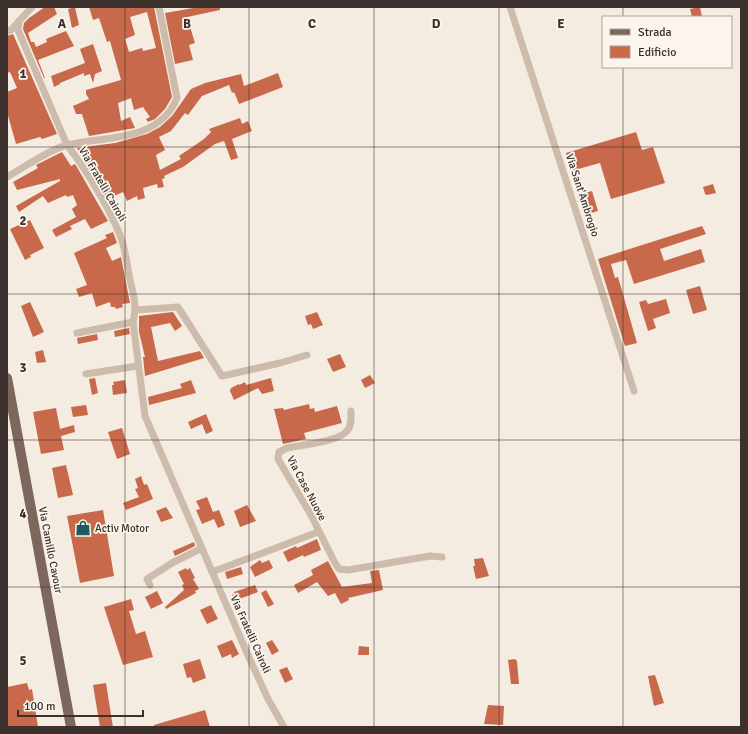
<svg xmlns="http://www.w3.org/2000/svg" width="748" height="734" viewBox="0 0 748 734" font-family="Signika,sans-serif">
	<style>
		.building { fill: #c8694b; fill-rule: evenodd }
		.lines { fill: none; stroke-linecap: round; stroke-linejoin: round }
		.minor { stroke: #cdbbac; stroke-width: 7 }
		.primary { stroke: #7d675c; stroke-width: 10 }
		.grid { fill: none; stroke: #3b302b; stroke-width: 1; stroke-opacity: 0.55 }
		.labels { text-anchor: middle; stroke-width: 3.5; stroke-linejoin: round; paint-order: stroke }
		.street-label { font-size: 11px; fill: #3b302b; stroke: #fbf5ee }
		.poi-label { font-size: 11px; fill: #3b302b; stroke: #fbf5ee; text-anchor: start }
		.grid-label { font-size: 13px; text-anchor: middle; font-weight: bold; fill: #3b302b; stroke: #fbf5ee; stroke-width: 3.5; stroke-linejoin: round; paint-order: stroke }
	</style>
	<rect width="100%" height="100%" fill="#f4ebe1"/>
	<g class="building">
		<path d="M45,7h9l3,7 -29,19 3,9h3l2,5 11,-5 -1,-3 20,-8 8,15 -36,14 7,18h-1l-21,-49 1,-6 5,-5z"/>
		<path d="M75,7l4,18 -7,3 -4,-19z"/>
		<path d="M89,7h65l18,90 -7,12 -10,10 -7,3 -2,-3 4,-2 -7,-10 -9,3 -3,-12 -13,5 3,18 9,-4 5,11 -46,8 -7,-22h-6l-3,-8 16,-7 -3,-5v-4l35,-10 -11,-39 -3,1 -8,-24 -6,2zM147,12l9,36 -13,3 -1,-3 -13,4 -4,-13 10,-4 -5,-18z"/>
		<path d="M199,7h21v3l-33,7 8,26 -6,2 4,15 -18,4 -10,-51z"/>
		<path d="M700,7l2,10h-10l-2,-8z"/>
		<path d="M13,34l44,100 -15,5 -2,-2 -24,7 -9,-32v-20l10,-4 -7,-16 -3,1v-37z"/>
		<path d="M93,44l9,27 -7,3 -2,9 -3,-9 -6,2v-3l-24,10v1l-6,3 -3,-11 34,-13 -5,-14z"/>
		<path d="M278,73l5,14 -44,17 -5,-12 -2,1 -3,-8 -27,11 -14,19 -3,-2 -14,18 -12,6 6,13 -9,5 4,15 21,-11 -2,-3 25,-17 7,-7 -2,-3 31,-11 2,6 6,-3 4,10 -20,8 6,19 -7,2 -7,-19 -9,3 -32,23 -19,9 1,2 -3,1 2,8 -6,1 -1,-4 -14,4 2,10 -7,2 -1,-4 -10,5 -4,-9 -11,5 8,19 -2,1 -41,-69 38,-5 32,-9 13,-7 12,-11 19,-27 14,-6 36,-9 3,12z"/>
		<path d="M636,132l6,18 11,-3 12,36 -54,16 -11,-36 -29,8 -5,-18z"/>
		<path d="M62,152l9,14 4,-2 3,5 30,52 -17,8 -6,-10 -15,7 2,3 -16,8 -4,-7 24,-13 -4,-8 5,-4 -4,-10 -6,2 -1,-2 -18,8 -5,-7 -24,16 -3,-6 44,-25v-2l-43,11 -4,-8 25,-14 -2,-3z"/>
		<path d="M713,184l3,9 -9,2 -2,-1 -2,-7z"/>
		<path d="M592,191l6,20 -14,4 -6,-20z"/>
		<path d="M30,220l14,28 -14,7 1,2 -6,3 -15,-31z"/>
		<path d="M702,226l4,8 -46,15 4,12 37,-12 4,13 -71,22 -8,-24 -15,4 4,14 3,-1 19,66 -12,3 -27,-87z"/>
		<path d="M113,232l4,11 -11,5 6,13 9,-4 9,46 -8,1 1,3 -7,2 -1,-2h-4l-1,-5 -14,5 -4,-14 -13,4 -3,-8 11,-4 -13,-32 33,-15 -2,-3z"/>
		<path d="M700,286l7,24 -14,4 -7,-24z"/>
		<path d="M666,299l4,14 -17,6 3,9 -8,3 -9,-29 7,-2 2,4z"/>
		<path d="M30,302l14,30 -11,5 -12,-31z"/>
		<path d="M173,312l9,14 -7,5 -5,-8 -19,4 7,34 42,-10 4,7 -59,18 -2,-19h2l-6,-25v-16z"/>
		<path d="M317,312l6,13 -10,4 -2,-5 -3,1 -3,-9z"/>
		<path d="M129,328l1,6 -15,3 -1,-6z"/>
		<path d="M97,334l1,6 -20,4 -1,-6z"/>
		<path d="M43,350l3,12 -9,1 -2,-11z"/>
		<path d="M340,354l6,13 -13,5 -6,-13z"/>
		<path d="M370,375l5,8 -10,5 -4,-8z"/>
		<path d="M95,378l3,15 -6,2 -3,-16z"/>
		<path d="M271,378l3,13 -12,3 -4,-6 -24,12 -4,-9 1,-3 8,-4v1l6,-3 1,3z"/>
		<path d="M125,380l2,13 -14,2 -1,-10h2l-1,-3z"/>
		<path d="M191,380l5,13 -47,12 -1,-8 34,-9 -2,-4z"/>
		<path d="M309,404l1,5 4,-1 1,4 22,-6 5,17 -38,10 2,6 -23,5 -9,-35 9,-1 1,2z"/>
		<path d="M86,405l2,10 -15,2 -2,-10z"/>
		<path d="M56,408l4,21 14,-4 1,7 -14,4 3,14 -23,4 -8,-42z"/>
		<path d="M206,414l7,17 -7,3 -4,-10 -11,5 -3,-7z"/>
		<path d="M122,428l8,26 -13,5 -9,-27z"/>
		<path d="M66,465l7,30 -15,3 -6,-30z"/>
		<path d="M141,476l3,9 3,-1 6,15 -27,11 -3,-7 16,-6 -4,-8 3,-1 -3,-9z"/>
		<path d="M207,497l6,15 6,-2 6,15 -7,3 -4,-9 -12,5 -6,-14 4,-1 -4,-8z"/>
		<path d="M247,505l9,16 -16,6 -6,-16z"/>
		<path d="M166,507l7,11 -12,4 -5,-11z"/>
		<path d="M103,510l11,66 -34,7 -13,-67z"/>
		<path d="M317,539l4,11 -17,7 -1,-2 -15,7 -5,-10 13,-6 1,2z"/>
		<path d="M194,542l1,4 -20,10 -2,-5z"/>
		<path d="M483,558l6,18 -13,3 -3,-13h2l-1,-7z"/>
		<path d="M260,560l2,3 7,-3 4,8 -18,9 -5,-10z"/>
		<path d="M328,561l14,26 30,-4 -2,-12 9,-1 4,20 -35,8 1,2 -8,4 -6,-11 -7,3 -11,-14 -19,11 -4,-8 19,-10 -2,-5z"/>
		<path d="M241,567l2,7 -16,5 -2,-7z"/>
		<path d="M186,568l1,2 3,-2 5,10 -2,1 6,10 -4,2 1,2 -30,16 -1,-2 19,-17 -2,-5 2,-1 -6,-12z"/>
		<path d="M255,585l3,7 -24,9 -2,-6 3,-1 -1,-2z"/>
		<path d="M266,590l8,14 -6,3 -7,-14z"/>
		<path d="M157,591l6,12 -12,6 -6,-12z"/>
		<path d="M131,599l3,11 -5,1 7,23 9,-3 8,26 -30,8 -19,-58z"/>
		<path d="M211,605l7,14 -11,5 -7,-14z"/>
		<path d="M232,640l7,14 -7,4 -1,-4 -9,4 -5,-12z"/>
		<path d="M272,640l7,11 -7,4 -6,-12z"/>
		<path d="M359,646l10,1v8h-11z"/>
		<path d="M200,659l6,19 -13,5 -2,-6 -4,1 -4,-14z"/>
		<path d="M515,659l2,2 2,23h-8l-3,-24z"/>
		<path d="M287,667l6,12 -8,4 -6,-13z"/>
		<path d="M655,675l9,28 -10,3 -6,-30z"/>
		<path d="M27,683l2,7 3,-1 6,38h-31v-40z"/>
		<path d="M106,683l5,32 2,12h-13l-7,-42z"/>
		<path d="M488,705l16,1 -1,19 -19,-1z"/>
		<path d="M205,710l5,17h-56v-2z"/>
	</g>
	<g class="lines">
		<g class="minor">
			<path d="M510,7l124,384"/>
			<path d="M19,21l-1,9 49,115c19,24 47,70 56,99 3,12 5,24 7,36 4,16 7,27 3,42l12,94 102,237 21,46 16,28"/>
			<path d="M7,31l4,-1 21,-23"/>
			<path d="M7,177c16,-9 43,-28 60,-32 39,-9 92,-3 110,-47l-18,-91"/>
			<path d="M136,310l42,-3 44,69 58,-13 27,-8"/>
			<path d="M77,333l56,-11"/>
			<path d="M86,374l51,-8"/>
			<path d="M351,411c0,7 1,16 -5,21 -10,10 -45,13 -59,16l-8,4 -1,7 33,56 24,48 4,6 9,1 82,-14 12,1"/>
			<path d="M212,572l106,-40"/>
			<path d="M150,585l-3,-6 25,-16 30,-15"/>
		</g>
		<path class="primary" d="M7,378l64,349"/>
	</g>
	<path class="grid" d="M125,7v720M249,7v720M374,7v720M499,7v720M623,7v10M623,67v660M7,147h734M7,294h734M7,440h734M7,587h734"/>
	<defs>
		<symbol id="shop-bare" viewBox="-9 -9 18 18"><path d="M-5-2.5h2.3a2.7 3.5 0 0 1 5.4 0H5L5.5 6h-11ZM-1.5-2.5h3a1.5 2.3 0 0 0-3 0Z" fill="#1f5a5e" stroke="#fbf5ee" stroke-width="2.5" paint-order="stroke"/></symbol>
	</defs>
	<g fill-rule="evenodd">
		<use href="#shop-bare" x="72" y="517" width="22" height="22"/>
	</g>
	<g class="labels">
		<g class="street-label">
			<text transform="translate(103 184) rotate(60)" y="4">Via Fratelli Cairoli</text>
			<text transform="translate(583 195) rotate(72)" y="4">Via Sant'Ambrogio</text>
			<text transform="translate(307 488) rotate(62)" y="4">Via Case Nuove</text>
			<text transform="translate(51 550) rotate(79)" y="4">Via Camillo Cavour</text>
			<text transform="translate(251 634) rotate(66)" y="4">Via Fratelli Cairoli</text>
		</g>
		<g class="poi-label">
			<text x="95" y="532">Activ Motor</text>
		</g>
	</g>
	<g class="grid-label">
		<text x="62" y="28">A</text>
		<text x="187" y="28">B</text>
		<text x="312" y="28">C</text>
		<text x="436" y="28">D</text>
		<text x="561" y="28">E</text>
		<text x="23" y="78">1</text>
		<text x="23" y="225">2</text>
		<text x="23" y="372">3</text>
		<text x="23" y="518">4</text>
		<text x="23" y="665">5</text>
	</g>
	<rect width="748" height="734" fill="none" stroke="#3b302b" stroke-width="16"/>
	<rect x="602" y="16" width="130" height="52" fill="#fbf5ee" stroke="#aea6a0"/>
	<rect x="610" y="29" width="20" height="6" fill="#7d675c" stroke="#aea6a0"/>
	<text x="638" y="36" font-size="12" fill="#3b302b">Strada</text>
	<rect x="610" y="46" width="20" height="12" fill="#c8694b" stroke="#aea6a0"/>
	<text x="638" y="56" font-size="12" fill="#3b302b">Edificio</text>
	<path d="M18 710v6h125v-6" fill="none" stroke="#3b302b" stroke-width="2"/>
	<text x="24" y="710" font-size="12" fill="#3b302b" stroke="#fbf5ee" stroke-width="3" paint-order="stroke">100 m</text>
</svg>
